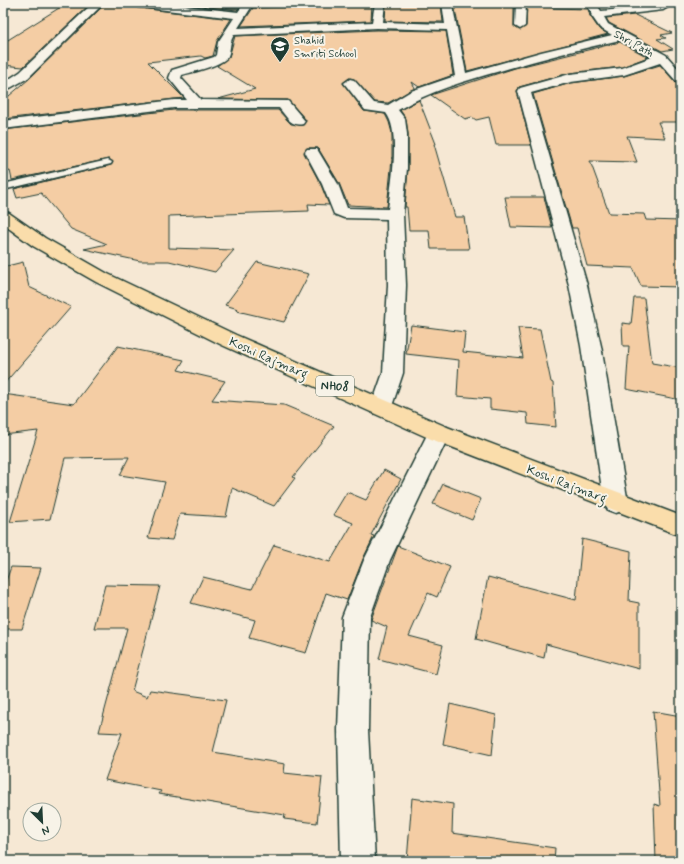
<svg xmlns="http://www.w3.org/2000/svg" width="684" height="864" viewBox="0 0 684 864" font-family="Mynerve,sans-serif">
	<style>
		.building { fill: #f4cda4; stroke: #1f3d34 }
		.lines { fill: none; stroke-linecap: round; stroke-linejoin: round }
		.service-casing { stroke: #1f3d34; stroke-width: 3 }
		.minor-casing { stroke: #1f3d34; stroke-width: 3 }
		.primary-casing { stroke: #1f3d34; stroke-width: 3 }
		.service { fill: #f7f3e8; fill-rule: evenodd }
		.minor { fill: #f7f3e8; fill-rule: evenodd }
		.primary { fill: #faddab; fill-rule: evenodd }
		.labels { text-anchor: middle; stroke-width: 4; stroke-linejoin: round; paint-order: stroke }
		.far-poi-label { font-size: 11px; fill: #1f3d34; stroke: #f7f3e8; text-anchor: start }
		.far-street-label { font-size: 11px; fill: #1f3d34; stroke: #f7f3e8 }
		.shield { fill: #f7f3e8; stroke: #60746a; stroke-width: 1 }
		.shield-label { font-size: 12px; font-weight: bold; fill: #1f3d34 }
		.street-label { font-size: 13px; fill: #1f3d34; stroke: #f7f3e8 }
	</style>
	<rect width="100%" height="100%" fill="#f6e8d4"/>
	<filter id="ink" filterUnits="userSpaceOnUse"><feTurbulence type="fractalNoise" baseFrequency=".025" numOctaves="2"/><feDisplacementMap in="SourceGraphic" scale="8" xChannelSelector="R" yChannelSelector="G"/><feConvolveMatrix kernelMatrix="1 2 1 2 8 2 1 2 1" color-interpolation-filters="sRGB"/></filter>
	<g filter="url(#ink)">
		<g class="building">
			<path d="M67,3h24l-68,64 -20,-2v-22z"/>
			<path d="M106,3h20l6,4 99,12 -14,22 -4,15 -8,2 -4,-2 -53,6 36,36 -181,21v-18l26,-22z"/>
			<path d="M171,3h54l-3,5h17l-2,2z"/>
			<path d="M372,3l-1,18 -130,5 12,-18 39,-1v-3z"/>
			<path d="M386,3h53l2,1 2,18 -58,-1z"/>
			<path d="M482,3h32v23l5,4 7,-4 1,-23h23l2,5 36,1 2,7 9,13 9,5 -141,37 -13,-67 28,1z"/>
			<path d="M635,15l37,18 -11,2 5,3 -9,1 16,10 -11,2 -53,-28 -3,-5z"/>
			<path d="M377,30l69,1 7,44 -34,12 -7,-5 3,6 -27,15 -13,-1 -21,-23 -5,-1 -6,5 21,28 21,3 4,8 3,11v26l-5,48 -39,-2 -9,-22 -21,-35h-11l-3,5 17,32 8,20 -21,-1 1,7 -140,5v32l65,2 -19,22 -46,-11h-29l-56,-12 23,-5 -36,-15 -30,-36 -24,5 -3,-9 97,-24 2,-3 -4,-3 -97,21 -2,-9 -7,2v-43l171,-20h104l13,14 12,1 3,-5 -18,-20 -70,-1 37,-10 -38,-23 12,-9 6,-21z"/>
			<path d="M620,42l28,15 -26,10 -52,6 -51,14 -2,4 14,54h-35l-7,-28 -13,3 -4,-3 -7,2 -34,-24 84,-27z"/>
			<path d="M660,65l16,18 5,1v38h-23l7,16 -38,-2 10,26 -47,-1 19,52 35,1 2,6 35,1v66l-40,-1 -8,-18 -46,-2 -10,-38h-5l-39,-134 38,-11 53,-7z"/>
			<path d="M419,100l17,44h-2l21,73h9l5,32h-38l-2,-19h-20l-2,-23h-2l3,-39v-34l-2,-15 -6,-9z"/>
			<path d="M505,197h39l8,31 -41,-1z"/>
			<path d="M23,262l6,25 42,20 -68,78v-118z"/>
			<path d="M257,262l52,12 -25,48 -47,-11 1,-2 -13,-4z"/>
			<path d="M634,298h10l8,65 29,5v32l-55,-11 3,-43h-6l-1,-23 9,1z"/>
			<path d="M411,325l54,7 -2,20 60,6 -5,-30 22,1 11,53 2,1 3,44 -28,-3 -1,-11 -37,-4v-10l-33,-3 2,-36 -53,-6z"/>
			<path d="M118,346l66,14 -6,10 47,11 -13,19 72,5 50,21 -41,51 2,1 -21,28 -42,-18 -6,29 -46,-3 -8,26 -24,-2 17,-56 -45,-7 9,-18 -64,1 -15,61 -40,3 28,-91 -35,4v-41l71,10z"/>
			<path d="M384,470l17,9 -30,56 3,1 -11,23 -16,41 -21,-7 -20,60 -57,-15 6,-18 -64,-17 12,-26 49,12 22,-44 56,17 23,-39 -20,-8 14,-23 19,8z"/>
			<path d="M443,484l38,15 -9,21 -39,-16z"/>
			<path d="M582,539l49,12 -2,50 10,2v66l-93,-25 -2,14 -68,-19 12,-62 88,23z"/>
			<path d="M398,546l52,21 -13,30 -9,-4 -19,43 34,9 -7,29 -57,-15 8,-32 -16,-7 1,-3z"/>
			<path d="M11,567l30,1 -19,61h-19v-40z"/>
			<path d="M105,585l55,1 -28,105 15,6 3,-7 76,10 -13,52 72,12 -1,9 38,4 -5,46 -33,-4 1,-4 -126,-21 2,-3 -56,-11 17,-47 -23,-1 28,-104h-33z"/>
			<path d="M450,704l46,11 -4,40 -49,-11z"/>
			<path d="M653,711l28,5v145h-25l-2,-57 6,2z"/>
			<path d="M412,798l41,6 -1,29 103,15 -1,13h-147z"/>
		</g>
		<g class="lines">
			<defs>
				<path id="service" d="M108,160l4,2 -1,2 -108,26v-6z"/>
				<g id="minor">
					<path d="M3,3h9l-9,6z"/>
					<path d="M93,3h11l-76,75 -25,14v-9l17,-11z"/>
					<path d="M127,3h31l80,9 6,-9h10l-16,25 134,-6 3,-19h10l-2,19 62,2 -3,-21h10l14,70 75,-21 71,-17 -12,-7 -9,-13 1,-1 -6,-11h10l5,8 66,-6 1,2 -5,3 -59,7 4,7 58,31 15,17v11l-4,-1 -17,-19 -36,12 -53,7 -40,11 56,192 14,61 27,157 -4,7 -8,3 -8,-3 -4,-7 -23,-157 -12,-61 -51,-194 2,-3 50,-14 52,-6 30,-11 -32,-17c-40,9 -80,19 -120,31 -36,10 -70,20 -102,39l7,9 2,15v34l-4,46 3,71 -3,88 -13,39 -8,3 -8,-3 -3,-5 12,-34 5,-88 -1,-66 -43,-1 -10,-4 -12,-30 -17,-32 2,-3h10l21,35 9,24 41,1c3,-24 13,-77 -2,-96l-21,-3 -21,-27 6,-4 4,1 20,23 14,2 23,-14 44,-15 -8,-46 -70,-2 -143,7c-5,7 -3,14 -6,21 -4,9 -36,16 -46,19l-1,3 20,22 87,1 17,20 -2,3c-12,3 -17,-8 -24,-16h-105l-171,21v-8l171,-21h13l-18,-22 3,-8 42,-13 2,-2 2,-13 16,-24 -102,-12z"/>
					<path d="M516,3h10l-1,23 -5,3 -5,-3z"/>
					<path d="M439,425l8,2 3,6 -60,127 -20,57 -2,113 7,131h-34l-3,-131 4,-113 22,-57 67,-133z"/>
				</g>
				<path id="primary" d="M3,211l6,2 36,25 63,36 128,61 211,92 234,89v20l-250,-97 -209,-94 -126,-63 -63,-36 -30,-22z"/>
			</defs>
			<use href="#service" class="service-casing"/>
			<use href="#minor" class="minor-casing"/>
			<use href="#primary" class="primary-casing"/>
			<use href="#service" class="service"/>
			<use href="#minor" class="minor"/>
			<use href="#primary" class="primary"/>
		</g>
	</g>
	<defs>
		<symbol id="school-pin" viewBox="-11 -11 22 30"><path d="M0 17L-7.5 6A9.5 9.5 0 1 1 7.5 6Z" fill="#1f3d34" stroke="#f7f3e8"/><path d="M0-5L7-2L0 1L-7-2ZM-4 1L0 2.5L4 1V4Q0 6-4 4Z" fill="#fff"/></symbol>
	</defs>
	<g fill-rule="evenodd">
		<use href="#school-pin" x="269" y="35" width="22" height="30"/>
	</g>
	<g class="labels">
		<g class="far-poi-label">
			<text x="294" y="44">Shahid<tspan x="294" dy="13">Smriti School</tspan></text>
		</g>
		<g class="far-street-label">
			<text transform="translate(634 43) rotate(29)" y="4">Shri Path</text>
		</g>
		<rect class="shield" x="316" y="376" width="38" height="20" rx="3"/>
		<g class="shield-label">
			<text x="335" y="390">NH08</text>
		</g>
		<g class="street-label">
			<text transform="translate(269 357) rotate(24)" y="5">Koshi Rajmarg</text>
			<text transform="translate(567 483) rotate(21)" y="5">Koshi Rajmarg</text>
		</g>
	</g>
	<rect width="684" height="864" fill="none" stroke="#f7f3e8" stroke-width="16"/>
	<rect x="8" y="8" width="668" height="848" fill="none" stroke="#1f3d34" stroke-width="1.5" filter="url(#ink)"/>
	<g transform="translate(42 822) rotate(156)"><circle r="19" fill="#f7f3e8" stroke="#a1aaa0"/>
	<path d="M0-3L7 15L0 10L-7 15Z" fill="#1f3d34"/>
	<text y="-6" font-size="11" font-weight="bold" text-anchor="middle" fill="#1f3d34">N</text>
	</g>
</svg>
